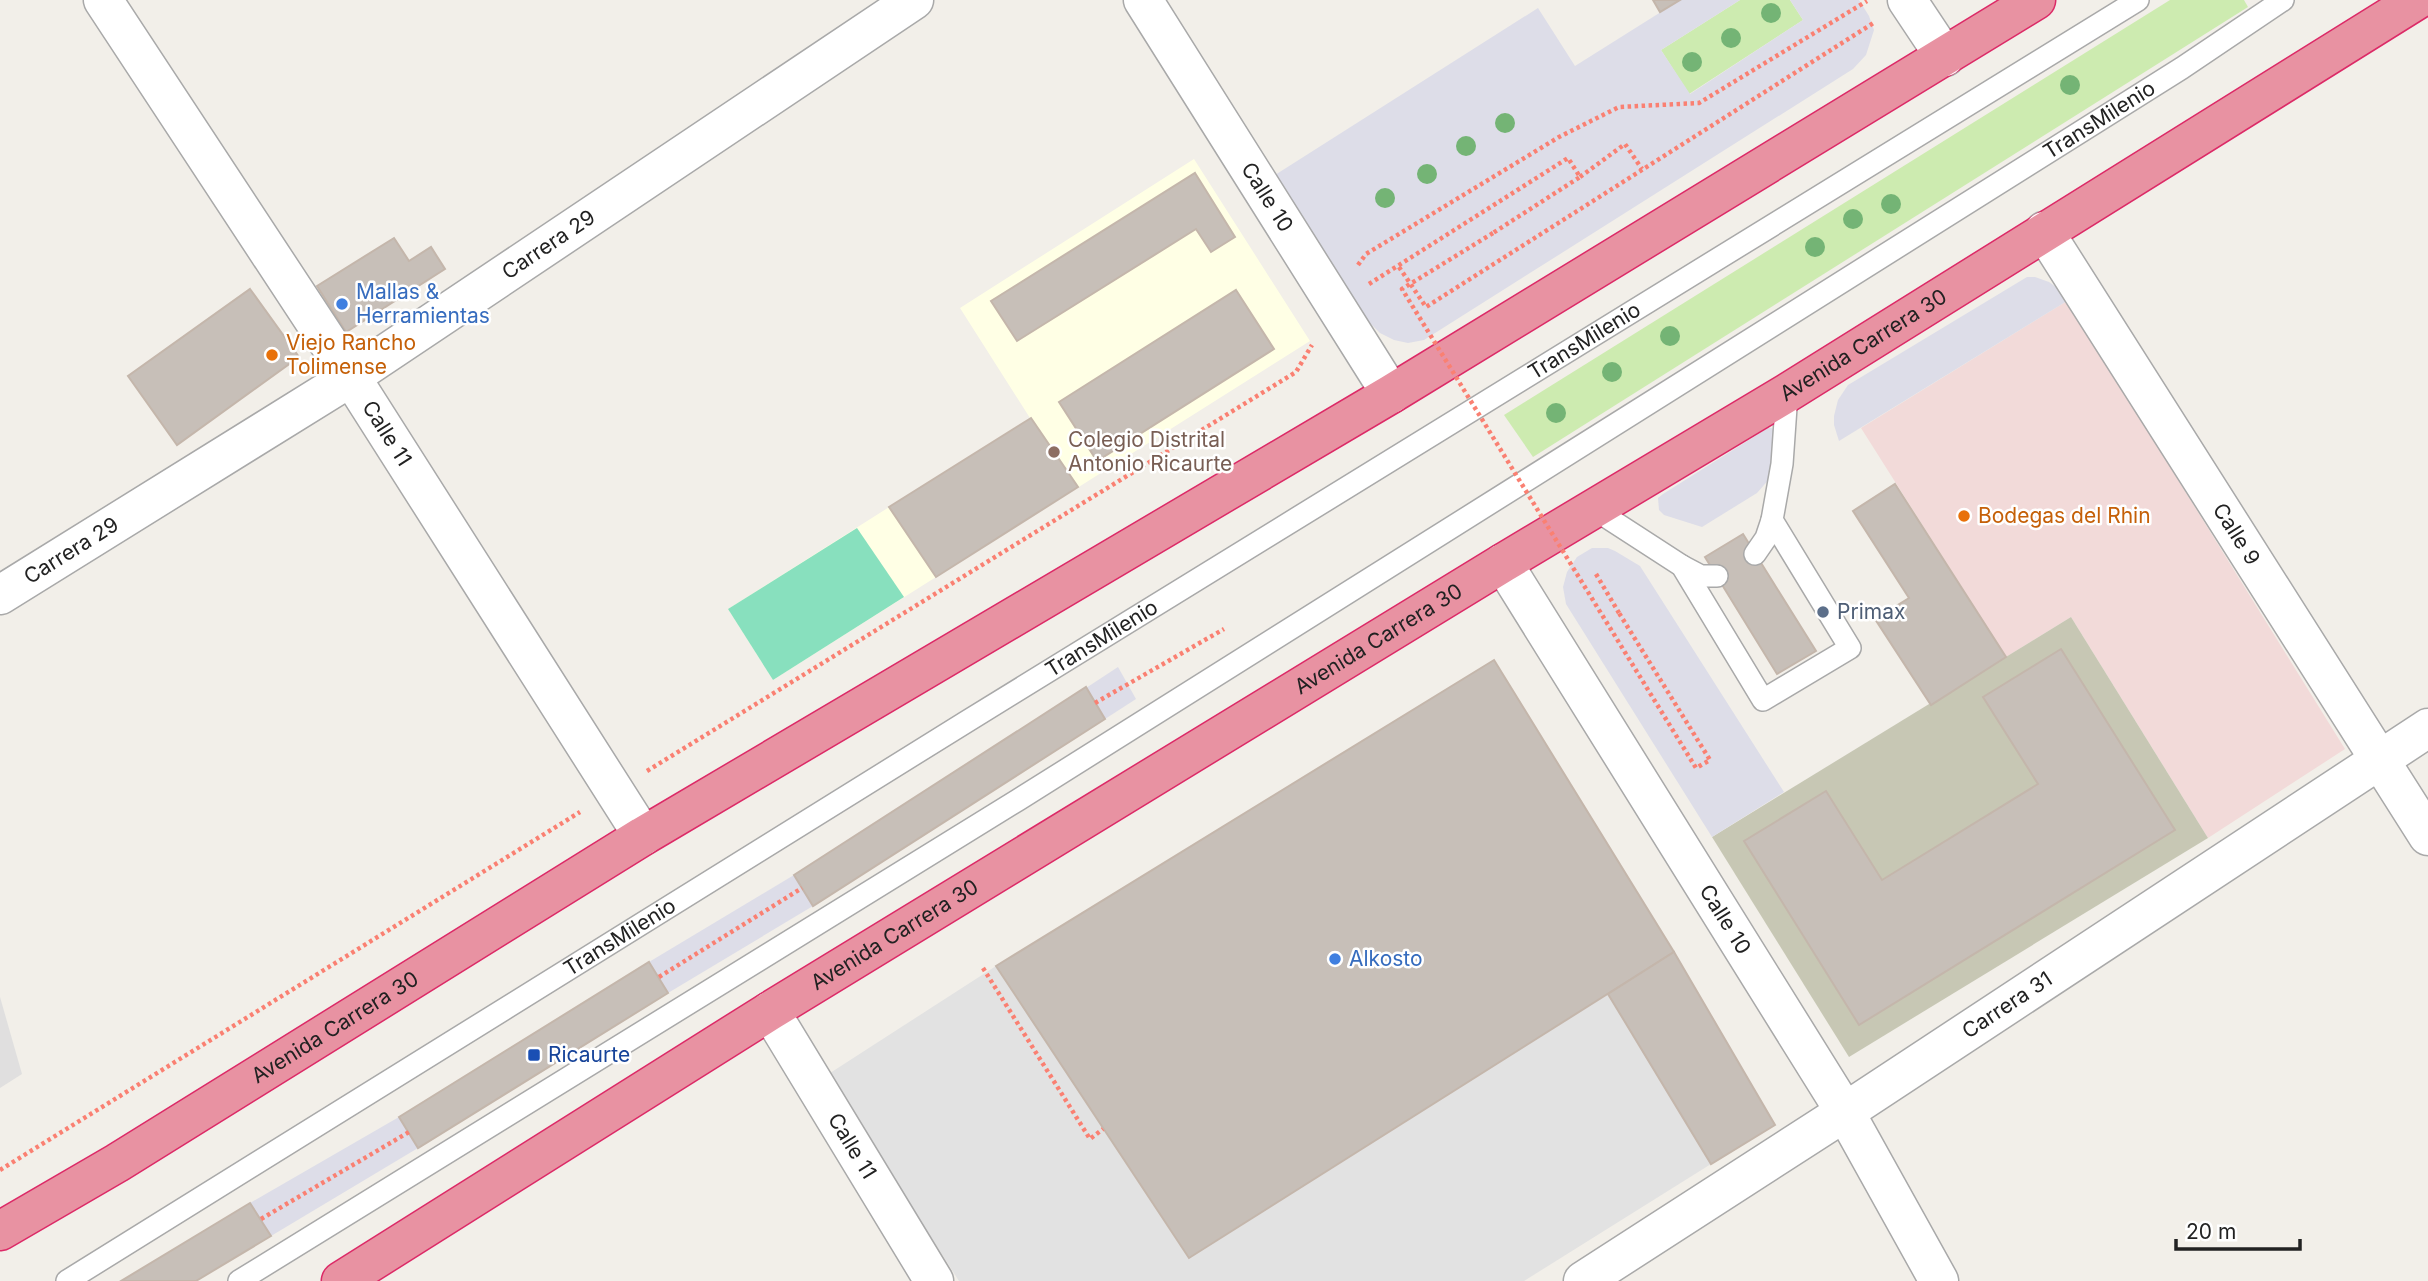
<svg xmlns="http://www.w3.org/2000/svg" width="2428" height="1281" viewBox="0 0 2428 1281" font-family="Inter,sans-serif">
	<style>
		.residential { fill: #e0dfdf }
		.commercial { fill: #f2dad9 }
		.education { fill: #ffffe5 }
		.construction { fill: #c7c7b4 }
		.grass { fill: #cdebb0 }
		.pitch { fill: #88e0be }
		.parking { fill: #e2e2e2 }
		.plaza { fill: #dddde8 }
		.building { fill: #c7bfb8; stroke: #c4b6ab; stroke-width: 2 }
		.lines { fill: none; stroke-linecap: round; stroke-linejoin: round }
		.lane-casing { stroke: #a9a9a9; stroke-width: 24 }
		.street-casing { stroke: #a9a9a9; stroke-width: 41 }
		.highway-casing { stroke: #dc2a67; stroke-width: 41 }
		.path { stroke: #fa8072; stroke-width: 4.5; stroke-dasharray: 3.5 3.5; stroke-linecap: butt }
		.lane { stroke: #fff; stroke-width: 21 }
		.street { stroke: #fff; stroke-width: 38 }
		.highway { stroke: #e892a2; stroke-width: 38 }
		.path-bridge { stroke: #fa8072; stroke-width: 4.5; stroke-dasharray: 3.5 3.5; stroke-linecap: butt }
		.tree { fill: #74b475 }
		.shop-dot { fill: #3f7fe0; stroke: #fff; stroke-width: 2.5 }
		.food-dot { fill: #e8710a; stroke: #fff; stroke-width: 2.5 }
		.education-dot { fill: #8d6e63; stroke: #fff; stroke-width: 2.5 }
		.service-dot { fill: #5c6f8a; stroke: #fff; stroke-width: 2.5 }
		.transit-dot { fill: #1a4fb4; stroke: #fff; stroke-width: 2.5 }
		.labels { text-anchor: middle; stroke-width: 5; stroke-linejoin: round; paint-order: stroke }
		.street-label { font-size: 21px; fill: #222; stroke: #fff }
		.shop-label { font-size: 21px; fill: #366cbe; stroke: #fff; text-anchor: start }
		.food-label { font-size: 21px; fill: #c56008; stroke: #fff; text-anchor: start }
		.education-label { font-size: 21px; fill: #785e54; stroke: #fff; text-anchor: start }
		.service-label { font-size: 21px; fill: #4e5e75; stroke: #fff; text-anchor: start }
		.transit-label { font-size: 21px; fill: #164399; stroke: #fff; text-anchor: start }
	</style>
	<rect width="100%" height="100%" fill="#f2efe9"/>
	<path class="residential" d="M0,997l22,77 -22,14z"/>
	<path class="commercial" d="M2067,301l278,448 -137,89 -137,-221 -65,40 -145,-229z"/>
	<path class="education" d="M1194,159l116,182 -537,339 -45,-71 302,-191 -70,-110z"/>
	<path class="construction" d="M2071,617l137,221 -359,219 -137,-220z"/>
	<g class="grass">
		<path d="M1740,0h50l13,20 -114,74 -28,-44z"/>
		<path d="M2170,0h74l4,7 -715,450 -29,-42z"/>
	</g>
	<path class="pitch" d="M857,528l47,69 -131,83 -45,-71z"/>
	<path class="parking" d="M996,966l193,292 419,-264 103,170 -187,117h-565l-132,-206z"/>
	<g class="plaza">
		<path d="M1680,0h60l-79,50 29,44 113,-74 -13,-20h69l10,16 5,14 -8,25 -13,14 -429,271 -16,3 -14,-3 -14,-7 -12,-12 -93,-146 263,-167 37,58z"/>
		<path d="M2027,277h8l14,5 11,8 7,11 -228,140 -5,-16v-9l4,-16 10,-15z"/>
		<path d="M1768,428h4l4,5 -5,44 -14,16 -55,34 -38,-12 -5,-5 -1,-12 5,-4z"/>
		<path d="M1592,548h16l7,3 25,15 144,226 -72,45 -146,-233 -3,-17 4,-15 10,-15z"/>
		<path d="M1118,667l18,32 -31,20 -19,-31z"/>
		<path d="M794,875l19,31 -145,87 -19,-31z"/>
		<path d="M399,1117l19,31 -147,88 -21,-33z"/>
	</g>
	<g class="building">
		<path d="M1653,0h27l-20,12z"/>
		<path d="M1195,173l40,64 -24,15 -15,-23 -179,112 -26,-40z"/>
		<path d="M394,238l15,23 22,-14 14,22 -99,63 -29,-46z"/>
		<path d="M250,289l49,68 -122,88 -49,-69z"/>
		<path d="M1236,290l38,59 -177,112 -38,-59z"/>
		<path d="M1031,418l47,69 -142,90 -47,-70z"/>
		<path d="M1895,484l111,173 -75,48 -56,-86 34,-21 -56,-87z"/>
		<path d="M1743,534l73,117 -39,23 -72,-117z"/>
		<path d="M2061,649l114,181 -316,195 -115,-184 82,-50 56,89 156,-96 -55,-87z"/>
		<path d="M1494,660l180,292 -485,306 -193,-292z"/>
		<path d="M1086,687l19,32 -292,187 -19,-31z"/>
		<path d="M1674,952l101,173 -64,39 -103,-170z"/>
		<path d="M649,962l19,31 -250,155 -19,-31z"/>
		<path d="M250,1203l21,33 -75,45h-75z"/>
	</g>
	<g class="lines">
		<defs>
			<g id="lane">
				<path d="M1594,509l88,57 81,134 87,-52 -78,-128 10,-56 5,-71"/>
				<path d="M1755,554l11,-16 6,-18"/>
				<path d="M1682,566l19,10h16"/>
				<path id="s1" d="M67,1281l899,-559 1172,-722"/>
				<path id="s2" d="M239,1281l779,-481 1164,-732 101,-68"/>
			</g>
			<g id="street">
				<path id="s3" d="M103,0l248,377 292,459"/>
				<path id="s4" d="M1143,0l248,394"/>
				<path d="M1907,0l38,57"/>
				<path id="s5" d="M2044,231l384,605"/>
				<path id="s6" d="M1503,563l342,549 94,169"/>
				<path id="s7" d="M0,595l351,-218 563,-377"/>
				<path id="s8" d="M770,1011l164,270"/>
				<path id="s9" d="M1583,1281l262,-169 583,-384"/>
			</g>
			<g id="highway">
				<path id="s10" d="M0,1231l117,-68 526,-327 748,-442 645,-394"/>
				<path id="s11" d="M341,1281l429,-270 733,-448 284,-170 630,-393"/>
			</g>
		</defs>
		<use href="#lane" class="lane-casing"/>
		<use href="#street" class="street-casing"/>
		<use href="#highway" class="highway-casing"/>
		<g class="path">
			<path d="M1580,177l45,-33 17,25"/>
			<path d="M1358,265l8,-11 193,-117 60,-30 80,-4 168,-102"/>
			<path d="M1399,267l27,40 449,-285"/>
			<path d="M1369,284l199,-126 12,19 -87,56"/>
			<path d="M1596,574l23,39"/>
			<path d="M1095,703l129,-74"/>
			<path d="M647,771l649,-399 16,-27"/>
			<path d="M983,968l107,171 13,-10"/>
			<path d="M659,977l143,-89"/>
			<path d="M0,1170l580,-358"/>
			<path d="M261,1219l148,-87"/>
		</g>
		<use href="#lane" class="lane"/>
		<use href="#street" class="street"/>
		<use href="#highway" class="highway"/>
		<path class="path-bridge" d="M1493,233l-91,56 294,479 14,-8 -91,-147"/>
	</g>
	<g class="tree">
		<circle cx="1771" cy="13" r="10"/>
		<circle cx="1731" cy="38" r="10"/>
		<circle cx="1692" cy="62" r="10"/>
		<circle cx="2070" cy="85" r="10"/>
		<circle cx="1505" cy="123" r="10"/>
		<circle cx="1466" cy="146" r="10"/>
		<circle cx="1427" cy="174" r="10"/>
		<circle cx="1385" cy="198" r="10"/>
		<circle cx="1891" cy="204" r="10"/>
		<circle cx="1853" cy="219" r="10"/>
		<circle cx="1815" cy="247" r="10"/>
		<circle cx="1670" cy="336" r="10"/>
		<circle cx="1612" cy="372" r="10"/>
		<circle cx="1556" cy="413" r="10"/>
	</g>
	<g class="shop-dot">
		<circle cx="342" cy="304" r="7"/>
		<circle cx="1335" cy="959" r="7"/>
	</g>
	<g class="food-dot">
		<circle cx="272" cy="355" r="7"/>
		<circle cx="1964" cy="516" r="7"/>
	</g>
	<circle class="education-dot" cx="1054" cy="452" r="7"/>
	<circle class="service-dot" cx="1823" cy="612" r="7"/>
	<rect class="transit-dot" x="527" y="1048" width="14" height="14" rx="3.5"/>
	<g class="labels">
		<g class="street-label">
			<text dy="7" stroke="none"><textPath href="#s2" startOffset="2193">TransMilenio</textPath></text>
			<text dy="7" stroke="none"><textPath href="#s4" startOffset="233">Calle 10</textPath></text>
			<text dy="7" stroke="none"><textPath href="#s7" startOffset="651">Carrera 29</textPath></text>
			<text dy="7" stroke="none"><textPath href="#s1" startOffset="1785">TransMilenio</textPath></text>
			<text dy="7" stroke="none"><textPath href="#s11" startOffset="1787">Avenida Carrera 30</textPath></text>
			<text dy="7" stroke="none"><textPath href="#s3" startOffset="518">Calle 11</textPath></text>
			<text dy="7" stroke="none"><textPath href="#s5" startOffset="359">Calle 9</textPath></text>
			<text dy="7" stroke="none"><textPath href="#s7" startOffset="84">Carrera 29</textPath></text>
			<text dy="7" stroke="none"><textPath href="#s1" startOffset="1218">TransMilenio</textPath></text>
			<text dy="7" stroke="none"><textPath href="#s11" startOffset="1220">Avenida Carrera 30</textPath></text>
			<text dy="7" stroke="none"><textPath href="#s6" startOffset="420">Calle 10</textPath></text>
			<text dy="7" stroke="none"><textPath href="#s11" startOffset="653">Avenida Carrera 30</textPath></text>
			<text dy="7" stroke="none"><textPath href="#s1" startOffset="651">TransMilenio</textPath></text>
			<text dy="7" stroke="none"><textPath href="#s9" startOffset="506">Carrera 31</textPath></text>
			<text dy="7" stroke="none"><textPath href="#s10" startOffset="392">Avenida Carrera 30</textPath></text>
			<text dy="7" stroke="none"><textPath href="#s8" startOffset="158">Calle 11</textPath></text>
		</g>
		<g class="shop-label">
			<text x="356" y="299">Mallas &amp;<tspan x="356" dy="24">Herramientas</tspan></text>
			<text x="1349" y="966">Alkosto</text>
		</g>
		<g class="food-label">
			<text x="286" y="350">Viejo Rancho<tspan x="286" dy="24">Tolimense</tspan></text>
			<text x="1978" y="523">Bodegas del Rhin</text>
		</g>
		<g class="education-label">
			<text x="1068" y="447">Colegio Distrital<tspan x="1068" dy="24">Antonio Ricaurte</tspan></text>
		</g>
		<g class="service-label">
			<text x="1837" y="619">Primax</text>
		</g>
		<g class="transit-label">
			<text x="548" y="1062">Ricaurte</text>
		</g>
	</g>
	<path d="M2176 1239v10h124v-10" fill="none" stroke="#222222" stroke-width="3.5"/>
	<text x="2186" y="1239" font-size="21" fill="#222222" stroke="#ffffff" stroke-width="5" paint-order="stroke">20 m</text>
</svg>
